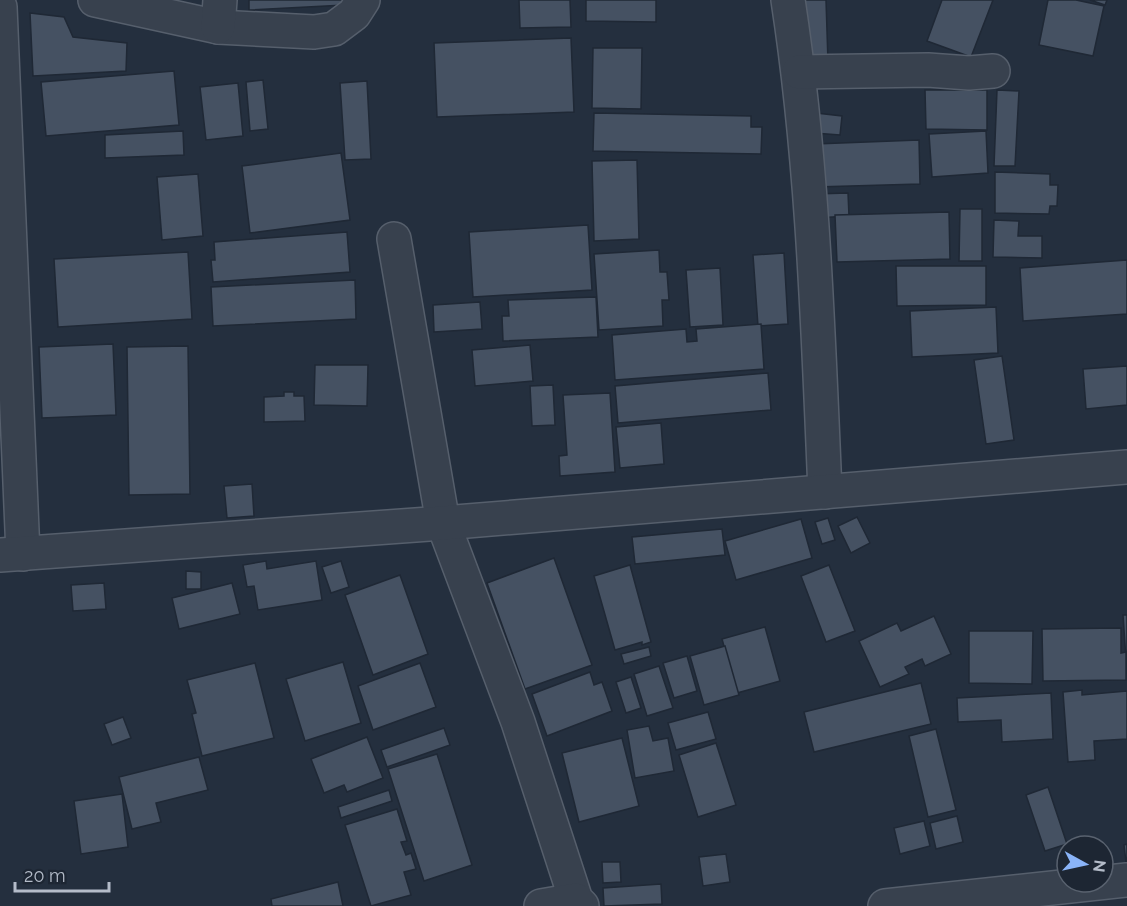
<svg xmlns="http://www.w3.org/2000/svg" width="1127" height="906" viewBox="0 0 1127 906" font-family="Raleway,sans-serif">
	<style>
		.building { fill: #455162; stroke: #1f2835; stroke-width: 1.5 }
		.lines { fill: none; stroke-linecap: round; stroke-linejoin: round }
		.minor-casing { stroke: #565f6c; stroke-width: 36 }
		.minor { stroke: #38414e; stroke-width: 33 }
	</style>
	<rect width="100%" height="100%" fill="#242f3e"/>
	<g class="building">
		<path d="M249,0h96v5l-96,5z"/>
		<path d="M519,0h51l1,27 -51,1z"/>
		<path d="M586,0h70v22l-70,-1z"/>
		<path d="M799,0h27l2,62 -27,1z"/>
		<path d="M942,0h51l-22,57 -44,-16z"/>
		<path d="M1048,0h28l28,6 -11,50 -54,-11z"/>
		<path d="M1090,0h17l-2,5z"/>
		<path d="M30,13l34,4 9,20 54,6 -1,28 -93,5z"/>
		<path d="M571,38l3,74 -137,5 -3,-74z"/>
		<path d="M593,48h49l-1,61 -49,-1z"/>
		<path d="M174,71l5,54 -133,11 -5,-54z"/>
		<path d="M263,80l5,49 -18,2 -4,-49z"/>
		<path d="M367,81l4,78 -26,1 -5,-77z"/>
		<path d="M238,83l5,53 -37,4 -6,-53z"/>
		<path d="M925,90h62v40l-61,-1z"/>
		<path d="M997,90l22,1 -4,75h-21z"/>
		<path d="M594,113l157,3v11h11l-1,27 -168,-3z"/>
		<path d="M816,113l26,3 -2,19 -26,-2z"/>
		<path d="M183,131l1,24 -79,3v-23z"/>
		<path d="M986,131l2,42 -56,4 -3,-43z"/>
		<path d="M919,140l1,44 -105,3v-43z"/>
		<path d="M341,153l9,67 -100,13 -8,-67z"/>
		<path d="M637,160l2,79 -45,2 -2,-80z"/>
		<path d="M995,172l55,2v11h8l-1,21h-7l-1,8 -54,-1z"/>
		<path d="M198,174l5,62 -41,4 -5,-63z"/>
		<path d="M848,193l1,23 -33,2 -2,-24z"/>
		<path d="M960,209h22v52h-23z"/>
		<path d="M949,212l1,47 -113,3 -2,-47z"/>
		<path d="M994,220l25,1 -1,15h24v22l-49,-1z"/>
		<path d="M588,225l4,65 -119,7 -4,-65z"/>
		<path d="M347,232l3,40 -137,10 -2,-22h4l-1,-18z"/>
		<path d="M659,250l1,22h7l2,28h-7l1,26 -64,4 -5,-76z"/>
		<path d="M188,252l4,67 -134,8 -4,-68z"/>
		<path d="M784,253l4,71 -30,2 -5,-71z"/>
		<path d="M1127,260v54l-104,7 -3,-53z"/>
		<path d="M896,266h90v39l-89,1z"/>
		<path d="M720,268l3,57 -33,2 -4,-57z"/>
		<path d="M355,280l1,39 -143,7 -2,-39z"/>
		<path d="M596,297l2,40 -95,4 -1,-25h7l-1,-16z"/>
		<path d="M480,302l2,27 -48,3 -1,-27z"/>
		<path d="M996,307l2,46 -86,4 -2,-46z"/>
		<path d="M761,324l3,45 -149,11 -3,-45 74,-6 1,13 10,-1 -1,-12z"/>
		<path d="M113,344l3,71 -74,3 -3,-71z"/>
		<path d="M530,345l3,36 -58,5 -3,-36z"/>
		<path d="M188,346l2,148 -61,1 -2,-148z"/>
		<path d="M1002,356l12,84 -28,4 -12,-84z"/>
		<path d="M315,365h53l-1,41 -53,-1z"/>
		<path d="M1127,366v39l-41,4 -3,-40z"/>
		<path d="M768,373l3,37 -153,13 -3,-37z"/>
		<path d="M553,385l2,40 -23,1 -2,-40z"/>
		<path d="M284,392h10v4h10l1,25 -41,1v-25l20,-1z"/>
		<path d="M610,393l5,79 -55,4 -1,-20 8,-1 -4,-60z"/>
		<path d="M661,423l3,41 -44,4 -4,-41z"/>
		<path d="M252,484l2,32 -27,2 -3,-32z"/>
		<path d="M857,517l13,26 -19,10 -13,-27z"/>
		<path d="M828,518l7,22 -13,4 -7,-22z"/>
		<path d="M801,519l11,39 -76,22 -11,-39z"/>
		<path d="M722,529l3,26 -90,9 -3,-27z"/>
		<path d="M554,558l38,107 -67,24 -38,-106z"/>
		<path d="M266,561l1,8 49,-8 6,39 -64,10 -4,-24 -7,1 -4,-22z"/>
		<path d="M341,561l8,26 -18,6 -9,-26z"/>
		<path d="M630,565l21,77 -9,3v-3l-27,8 -21,-74z"/>
		<path d="M829,565l26,66 -29,11 -25,-66z"/>
		<path d="M186,571l15,1v17h-15z"/>
		<path d="M400,575l28,79 -55,21 -28,-80z"/>
		<path d="M104,583l2,26 -33,2 -2,-26z"/>
		<path d="M232,583l8,31 -61,15 -7,-31z"/>
		<path d="M1123,615h4v59z"/>
		<path d="M934,616l17,38 -26,12 -3,-7 -17,8 4,7 -29,13 -21,-46 38,-18 4,8z"/>
		<path d="M765,627l15,54 -43,12 -15,-54z"/>
		<path d="M1121,628v25l5,-1v28l-83,1 -1,-52z"/>
		<path d="M969,631h64l-1,53 -63,-1z"/>
		<path d="M725,646l14,49 -35,10 -14,-49z"/>
		<path d="M649,647l2,9 -27,8 -3,-10z"/>
		<path d="M687,656l10,35 -23,7 -11,-35z"/>
		<path d="M343,662l18,61 -56,18 -19,-62z"/>
		<path d="M255,663l19,75 -72,18 -10,-42 4,-1 -9,-33z"/>
		<path d="M420,663l16,44 -63,23 -15,-44z"/>
		<path d="M659,666l14,42 -26,8 -13,-42z"/>
		<path d="M590,672l4,13 8,-3 10,29 -65,25 -15,-42z"/>
		<path d="M631,677l10,31 -15,5 -10,-31z"/>
		<path d="M921,683l10,41 -117,28 -10,-40z"/>
		<path d="M1082,690v5l45,-4v48l-33,2 1,19 -27,2 -5,-70z"/>
		<path d="M1051,693l2,46 -51,3 -1,-22 -43,2 -1,-24z"/>
		<path d="M708,712l8,27 -40,11 -8,-27z"/>
		<path d="M123,717l8,21 -19,7 -8,-21z"/>
		<path d="M649,726l4,15 15,-3 6,33 -39,7 -8,-48z"/>
		<path d="M444,728l6,17 -63,22 -6,-17z"/>
		<path d="M936,729l20,81 -28,7 -19,-81z"/>
		<path d="M367,737l16,41 -36,14 -3,-7 -20,8 -13,-34z"/>
		<path d="M622,738l17,68 -60,16 -17,-69z"/>
		<path d="M716,743l20,62 -38,12 -19,-62z"/>
		<path d="M437,754l35,111 -48,16 -36,-112z"/>
		<path d="M199,757l9,33 -52,13 5,19 -29,7 -13,-52z"/>
		<path d="M1048,787l19,57 -22,7 -19,-56z"/>
		<path d="M389,790l3,11 -51,17 -3,-11z"/>
		<path d="M122,794l6,53 -47,7 -7,-53z"/>
		<path d="M397,809l10,32 -6,1 5,13 5,-2 5,16 -12,3 7,23 -40,11 -26,-81z"/>
		<path d="M957,816l6,26 -27,7 -6,-26z"/>
		<path d="M924,821l6,25 -30,8 -6,-26z"/>
		<path d="M1127,844v18h-1l-2,-17z"/>
		<path d="M726,854l4,28 -27,4 -4,-29z"/>
		<path d="M602,862h18l1,20 -18,1z"/>
		<path d="M338,882l5,24h-71l-1,-7z"/>
		<path d="M661,884l1,20 -58,2 -1,-18z"/>
	</g>
	<g class="lines">
		<defs>
			<g id="minor">
				<path d="M95,0l123,27 96,5 20,-3 20,-15 9,-14"/>
				<path d="M788,0c25,163 30,328 37,492"/>
				<path d="M0,7l23,547"/>
				<path d="M218,27l2,-27"/>
				<path d="M799,72l129,-2 41,3 24,-2"/>
				<path d="M394,239l49,284 75,199 58,178 6,6"/>
				<path d="M0,555l443,-32 684,-56"/>
				<path d="M541,906l35,-6"/>
				<path d="M885,906l242,-26"/>
			</g>
		</defs>
		<use href="#minor" class="minor-casing"/>
		<use href="#minor" class="minor"/>
	</g>
	<g transform="translate(1085 864) rotate(98)"><circle r="28" fill="#1d2633" stroke="#59626f" stroke-width="1.5"/>
	<path d="M0-4.5L10 22L0 15L-10 22Z" fill="#8ab4f8"/>
	<text y="-9" font-size="16" font-weight="bold" text-anchor="middle" fill="#b4bcc9">N</text>
	</g>
	<path d="M15 882v9h94v-9" fill="none" stroke="#b4bcc9" stroke-width="3"/>
	<text x="24" y="882" font-size="18" fill="#b4bcc9" stroke="#1d2633" stroke-width="4.5" paint-order="stroke">20 m</text>
</svg>
